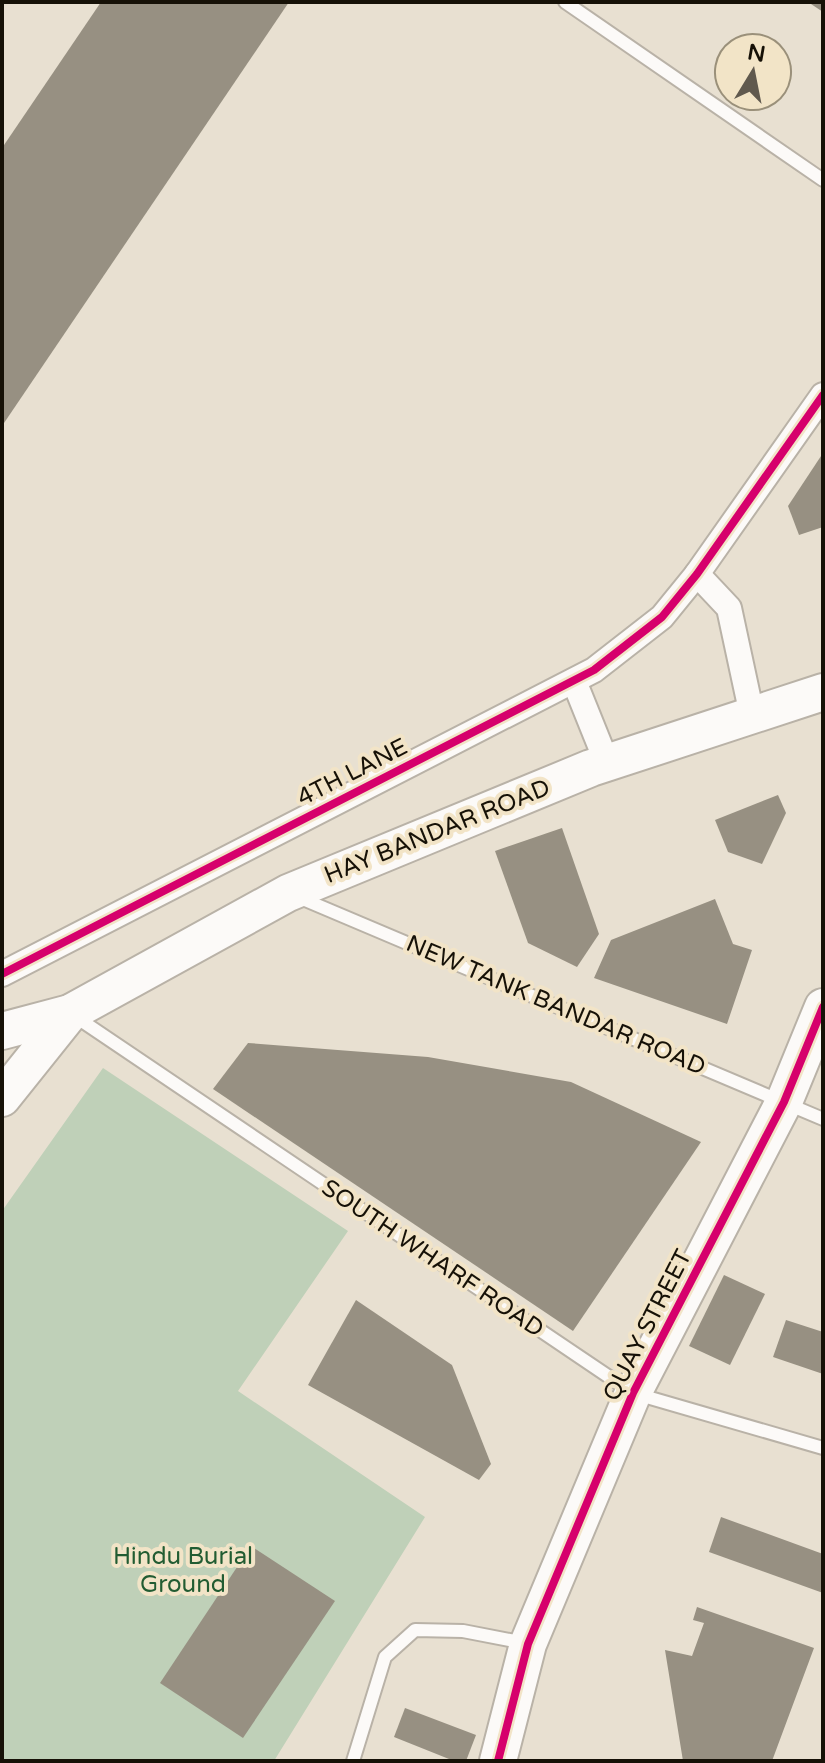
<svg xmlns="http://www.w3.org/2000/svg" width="825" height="1763" viewBox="0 0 825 1763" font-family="'Varela Round',sans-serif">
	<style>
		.green { fill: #bfd0b8 }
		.building { fill: #979082 }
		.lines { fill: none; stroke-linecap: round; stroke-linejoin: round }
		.lane-casing { stroke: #b9b2a7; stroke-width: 16 }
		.street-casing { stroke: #b9b2a7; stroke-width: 28 }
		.secondary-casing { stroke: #b9b2a7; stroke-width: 40 }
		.lane { stroke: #fcfaf8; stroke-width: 12 }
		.street { stroke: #fcfaf8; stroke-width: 24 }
		.secondary { stroke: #fcfaf8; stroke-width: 36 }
		.cycleway-casing { stroke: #f2e4c7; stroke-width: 13 }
		.cycleway { stroke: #d6006c; stroke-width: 8 }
		.labels { text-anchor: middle; stroke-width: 8; stroke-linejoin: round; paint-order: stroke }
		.street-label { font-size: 24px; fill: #161107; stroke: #f2e4c7 }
		.park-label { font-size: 24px; fill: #225c32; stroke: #f2e4c7 }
	</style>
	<rect width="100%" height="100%" fill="#e8e0d1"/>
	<path class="green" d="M103,1068l245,163 -110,160 187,126 -151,244h-272v-550z"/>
	<g class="building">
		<path d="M101,2h188l-287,424v-278z"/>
		<path d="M808,2h15v10z"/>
		<path d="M823,453v74l-24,8 -11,-29z"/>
		<path d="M778,795l8,18 -24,51 -34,-12 -13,-32z"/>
		<path d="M562,828l37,106 -22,33 -49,-24 -33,-92z"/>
		<path d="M715,899l18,45 19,6 -25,74 -133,-46 17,-38z"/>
		<path d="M248,1043l180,14 143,25 130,60 -128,189 -360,-242z"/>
		<path d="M724,1275l41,19 -35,71 -41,-19z"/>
		<path d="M356,1300l96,65 39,99 -12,16 -171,-95z"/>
		<path d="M786,1320l37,12v42l-50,-17z"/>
		<path d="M721,1517l102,37v39l-114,-41z"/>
		<path d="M251,1546l84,55 -92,137 -83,-55z"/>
		<path d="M697,1607l117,41 -42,113h-89l-18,-111 27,6 12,-33 -11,-3z"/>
		<path d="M405,1708l71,27 -10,26h-12l-60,-24z"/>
	</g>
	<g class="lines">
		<defs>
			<g id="lane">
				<path d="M565,2l258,178"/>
				<path d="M298,897l525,222"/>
				<path d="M76,1017l557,376 190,55"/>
				<path d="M353,1761l32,-104 30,-27 48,1 62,12"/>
			</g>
			<g id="street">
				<path d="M697,574l32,34 23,107"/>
				<path d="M574,681l33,82"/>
				<path d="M2,974l592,-304 68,-53 35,-43 126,-179"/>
			</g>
			<g id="secondary">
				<path d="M2,1031l68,-18 218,-120 303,-125 232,-76"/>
				<path d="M2,1098l68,-85"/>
				<path d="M498,1761l30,-117 105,-251 151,-291 39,-95"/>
			</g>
		</defs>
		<use href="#lane" class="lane-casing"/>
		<use href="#street" class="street-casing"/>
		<use href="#secondary" class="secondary-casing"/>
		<use href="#lane" class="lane"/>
		<use href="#street" class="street"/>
		<use href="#secondary" class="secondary"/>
		<defs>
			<g id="cycleway">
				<path d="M2,974l592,-304 68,-53 35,-43 126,-179"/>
				<path d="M498,1761l30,-117 105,-251 151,-291 39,-95"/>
			</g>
		</defs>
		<use href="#cycleway" class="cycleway-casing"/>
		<use href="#cycleway" class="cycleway"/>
	</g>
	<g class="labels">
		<g class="street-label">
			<text transform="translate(352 772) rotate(-27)" y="8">4TH LANE</text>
			<text transform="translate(437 831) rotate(-22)" y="8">HAY BANDAR ROAD</text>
			<text transform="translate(556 1005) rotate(23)" y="8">NEW TANK BANDAR ROAD</text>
			<text transform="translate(433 1258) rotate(34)" y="8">SOUTH WHARF ROAD</text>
			<text transform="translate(647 1325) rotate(-63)" y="8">QUAY STREET</text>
		</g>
		<g class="park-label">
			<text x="183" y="1564">Hindu Burial<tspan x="183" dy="28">Ground</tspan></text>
		</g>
	</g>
	<rect width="825" height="1763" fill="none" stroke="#161107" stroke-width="8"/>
	<g transform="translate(753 72) rotate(10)"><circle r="38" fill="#f2e4c7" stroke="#9a907a" stroke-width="2"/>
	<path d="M0-6L14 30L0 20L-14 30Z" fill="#60594e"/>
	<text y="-12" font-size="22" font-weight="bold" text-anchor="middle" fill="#161107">N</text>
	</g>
</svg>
